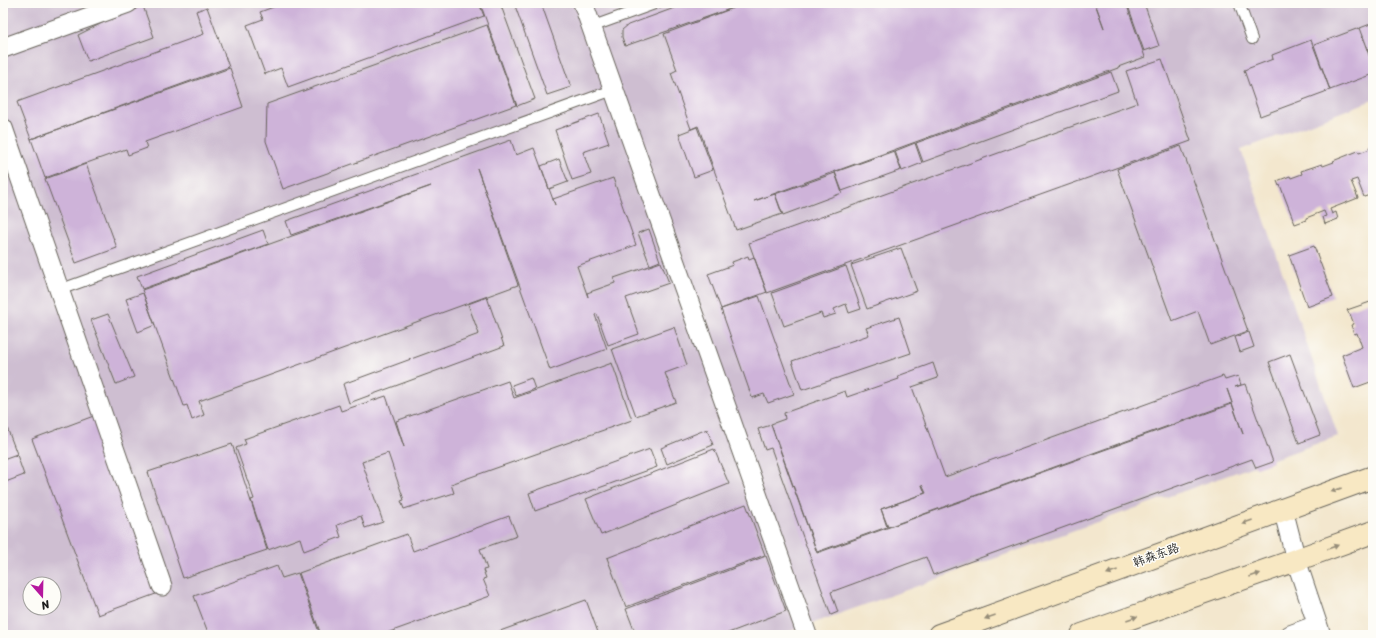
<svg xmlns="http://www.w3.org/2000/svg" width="1376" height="638" viewBox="0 0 1376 638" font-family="Sriracha,'LXGW WenKai TC',sans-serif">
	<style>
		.industrial { fill: #cebed1; fill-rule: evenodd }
		.building { fill: #ceb3d9 }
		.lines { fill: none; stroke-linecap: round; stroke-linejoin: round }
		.lane-casing { stroke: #67635a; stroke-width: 12 }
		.street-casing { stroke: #67635a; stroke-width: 21 }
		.secondary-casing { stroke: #67635a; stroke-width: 24 }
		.lane { stroke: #fff; stroke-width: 10 }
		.street { stroke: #fff; stroke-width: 19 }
		.secondary { stroke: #f8e8c3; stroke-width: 22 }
		.oneway { fill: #958c78 }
		.labels { text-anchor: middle; stroke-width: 3; stroke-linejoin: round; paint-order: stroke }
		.street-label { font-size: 12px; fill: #1c1c1c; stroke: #fdfcf7 }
	</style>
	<rect width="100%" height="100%" fill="#fdfcf7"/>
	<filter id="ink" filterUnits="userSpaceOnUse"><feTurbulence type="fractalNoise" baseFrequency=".025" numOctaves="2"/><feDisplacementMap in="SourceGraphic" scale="8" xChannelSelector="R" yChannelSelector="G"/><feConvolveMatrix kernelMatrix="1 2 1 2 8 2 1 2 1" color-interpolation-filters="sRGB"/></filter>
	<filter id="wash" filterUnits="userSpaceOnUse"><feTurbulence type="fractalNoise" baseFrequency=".012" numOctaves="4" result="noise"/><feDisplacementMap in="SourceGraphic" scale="16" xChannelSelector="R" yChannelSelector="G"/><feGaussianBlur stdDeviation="0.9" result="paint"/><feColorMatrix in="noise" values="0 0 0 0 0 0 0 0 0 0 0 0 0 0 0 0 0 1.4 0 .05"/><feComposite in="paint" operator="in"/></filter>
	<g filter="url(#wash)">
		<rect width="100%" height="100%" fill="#f3e7ce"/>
		<path class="industrial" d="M3,3h1370v97l-132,50 97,286 -558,199h-777zM30,584h24v24h-24z"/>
		<g id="blocks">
			<g class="building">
				<path d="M284,3h195l5,13 -196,71 -7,-19 -16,6 -18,-49 16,-6 -3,-7z"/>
				<path d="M480,3h20l35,96 -18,7z"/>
				<path d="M514,3h27l30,84 -24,8z"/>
				<path d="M688,3h407l9,25 -9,-25h31l19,54 -27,10v1l-364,133 21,-7 7,20 -46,16 -38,-104 -7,3 -20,-56 6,-3 -13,-36 80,-30 -119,42 -3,-9v-7l6,-5z"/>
				<path d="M1127,3h17l15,43 -15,5z"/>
				<path d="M143,6l11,31 -66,24 -10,-26 46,-23z"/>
				<path d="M207,7l22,60 -198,72 -14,-37 187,-68 -8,-23z"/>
				<path d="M1373,23v40l-13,-35z"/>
				<path d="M487,25l29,80 -233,84 -17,-48 1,-37z"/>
				<path d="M1359,28l14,38v8l-43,16 -16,-45z"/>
				<path d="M1311,40l19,50 -70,26 -16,-46 29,-11 -1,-4z"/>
				<path d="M1162,59l29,82 -424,152 -18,-50 388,-140 -11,-32z"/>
				<path d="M230,68l13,39 -98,35 2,6 -19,7 -2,-6 -81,29 -14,-39z"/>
				<path d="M1111,72l7,19 -195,71 -7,-19z"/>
				<path d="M599,114l10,29 -26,9 8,22 -19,6 -17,-50z"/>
				<path d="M697,127l16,43 -19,7 -15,-43z"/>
				<path d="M511,140l5,15 18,-7 21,57 -2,-6 60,-21 23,67 -59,21 11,31 -1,-4 28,-10 -1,-5 47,-16 8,21 -43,15 13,36 -31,11 -11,-31 -2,1 12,34 -57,21 -73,-202 41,117 -319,116 5,14 -12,5 -5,-15 -3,1 -42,-116 289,-104 -140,49 -5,-14z"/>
				<path d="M915,143l7,20 -20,8 -7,-20z"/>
				<path d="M1181,146l67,185 -38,14 -12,-34 -26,10 -55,-152z"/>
				<path d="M1373,146v48l-9,3 -7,-18 -6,2 7,17 -28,11 2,5 4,-2 2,7 -13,5 -2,-7 3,-1 -2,-5 -18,7v2l-11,4 -15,-39 -1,1 -2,-5 13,-5 1,2 11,-4 -1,-3 21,-7 1,2 11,-4 -1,-1 25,-10 1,2 11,-4 -1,-2z"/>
				<path d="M894,151l7,19 -59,21 -7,-19z"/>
				<path d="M559,159l9,23 -19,7 -8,-23z"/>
				<path d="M86,164l31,84 -41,15 -31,-84z"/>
				<path d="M835,173l7,20 -59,22 -8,-21z"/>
				<path d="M649,229l11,32 -10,4 -12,-32z"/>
				<path d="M263,230l5,14 -126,45 -5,-13z"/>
				<path d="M1314,246l19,51 -26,10 -18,-52z"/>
				<path d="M901,248l16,43 -50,18 -16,-44z"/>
				<path d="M748,256l1,3 5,-2 13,35 -46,17 -13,-35 25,-9 -1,-3z"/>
				<path d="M846,266l15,43 -12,4 -3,-9 -12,5 2,5 -13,4 -2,-5 -37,13 -12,-33z"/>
				<path d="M143,293l12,32 -17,7 -12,-33z"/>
				<path d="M759,296l35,98 -26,9 -4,-9 -12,4 -31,-89z"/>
				<path d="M487,297l17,49 -155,57 -6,-19 136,-50 -11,-30z"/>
				<path d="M1373,301v80l-19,7 -12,-33 20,-8 -5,-14 -3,1 -3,-9 3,-1 -4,-10h-1l-2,-4z"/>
				<path d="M108,314l26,63 -18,7 -25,-64z"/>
				<path d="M899,317l12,36 -109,37 -10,-29 77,-26 -3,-7z"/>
				<path d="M674,327l13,38 -22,8 11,29 -40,14 -24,-67z"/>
				<path d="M1249,332l5,15 -14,5 -5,-15z"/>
				<path d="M1290,354l30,81 -21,8 -30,-81z"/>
				<path d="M612,363l20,57 -181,64 3,9 -50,16 -3,-8 3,-1 -16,-47 -26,9 21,60 -18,6 -4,-12 -24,9 4,12 -37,14 -4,-13 -32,12 -17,-50 3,-1 -18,-51 10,-4 -2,-5 95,-34 2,6 45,-15 18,51 -8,-26 112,-40 6,17z"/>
				<path d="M933,363l5,15 -26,9 33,90 278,-101 2,4 13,-4 3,9 -6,2 10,-3 28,78 -17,6 -4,-9 -319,116 -7,-18 -95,35 7,20 -7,3 -60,-167 -6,2 -7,-21 13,-4 46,128 415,-149 11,30 -16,-45 5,14 -344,124 -7,-18 45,-16 -4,-8 3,8 -44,16 6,18 -70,25 -46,-128 14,-5 -1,-6 61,-22 2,6 52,-18 -1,-3z"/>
				<path d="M531,378l4,11 -19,7 -4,-11z"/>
				<path d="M99,414l65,177 -66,24 -66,-176z"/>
				<path d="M3,417l14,37 -14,5z"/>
				<path d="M707,429l6,16 -46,19 -6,-16z"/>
				<path d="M232,444l35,106 -84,28 -35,-106z"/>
				<path d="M650,449l7,18 -122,44 -6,-18z"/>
				<path d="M714,449l15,35 -128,51 -15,-36z"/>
				<path d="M17,455l7,20 -21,8v-23z"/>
				<path d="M746,504l19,51 -139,52 -19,-49z"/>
				<path d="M509,516l8,20 -37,13 7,20 -4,1 3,8 -3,1 7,17 -109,39h-60l-22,-62 108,-39 6,17z"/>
				<path d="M766,556l20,55 -63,24h-87l-10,-26z"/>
				<path d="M277,566l5,12 16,-5 22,62h-111l-15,-39z"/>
				<path d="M586,600l13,35h-110z"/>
			</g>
		</g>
	</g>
	<g filter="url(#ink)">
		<use href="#blocks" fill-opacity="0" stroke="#67635a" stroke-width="1"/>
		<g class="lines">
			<defs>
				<g id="lane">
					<path d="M1239,3l13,36"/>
					<path d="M591,27l66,-24"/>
					<path d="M59,290l554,-200"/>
				</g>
				<g id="street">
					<path d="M583,3l224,632"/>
					<path d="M3,48l125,-45"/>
					<path d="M3,128l159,458"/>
					<path d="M1283,509l13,51 25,75"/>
					<path d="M1290,635l27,-10"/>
				</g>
				<g id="secondary">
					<path d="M939,635l434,-158"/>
					<path d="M1082,635l214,-75 77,-28"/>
				</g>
			</defs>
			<use href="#lane" class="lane-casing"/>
			<use href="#street" class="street-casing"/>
			<use href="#secondary" class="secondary-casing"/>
			<use href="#lane" class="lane"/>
			<use href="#street" class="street"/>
			<use href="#secondary" class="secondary"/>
		</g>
		<defs><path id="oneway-solid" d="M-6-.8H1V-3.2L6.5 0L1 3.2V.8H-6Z"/></defs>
		<g class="oneway">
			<use href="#oneway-solid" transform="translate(1336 490) rotate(161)"/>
			<use href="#oneway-solid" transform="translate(1247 522) rotate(160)"/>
			<use href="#oneway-solid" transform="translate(1333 547) rotate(-20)"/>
			<use href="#oneway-solid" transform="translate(1112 572) rotate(160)"/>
			<use href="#oneway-solid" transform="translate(1255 575) rotate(-19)"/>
			<use href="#oneway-solid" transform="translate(990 617) rotate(160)"/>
			<use href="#oneway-solid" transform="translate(1132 618) rotate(-19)"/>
		</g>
	</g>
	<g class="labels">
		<g class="street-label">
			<text transform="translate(1156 555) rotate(-20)" y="4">韩森东路</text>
		</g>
	</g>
	<rect width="1376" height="638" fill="none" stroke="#fdfcf7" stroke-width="16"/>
	<g transform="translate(42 596) rotate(160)"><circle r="19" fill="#fdfcf7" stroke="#a3a29f"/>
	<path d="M0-3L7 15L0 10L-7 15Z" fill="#b5179e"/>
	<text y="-6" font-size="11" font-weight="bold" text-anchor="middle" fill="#1c1c1c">N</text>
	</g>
</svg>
